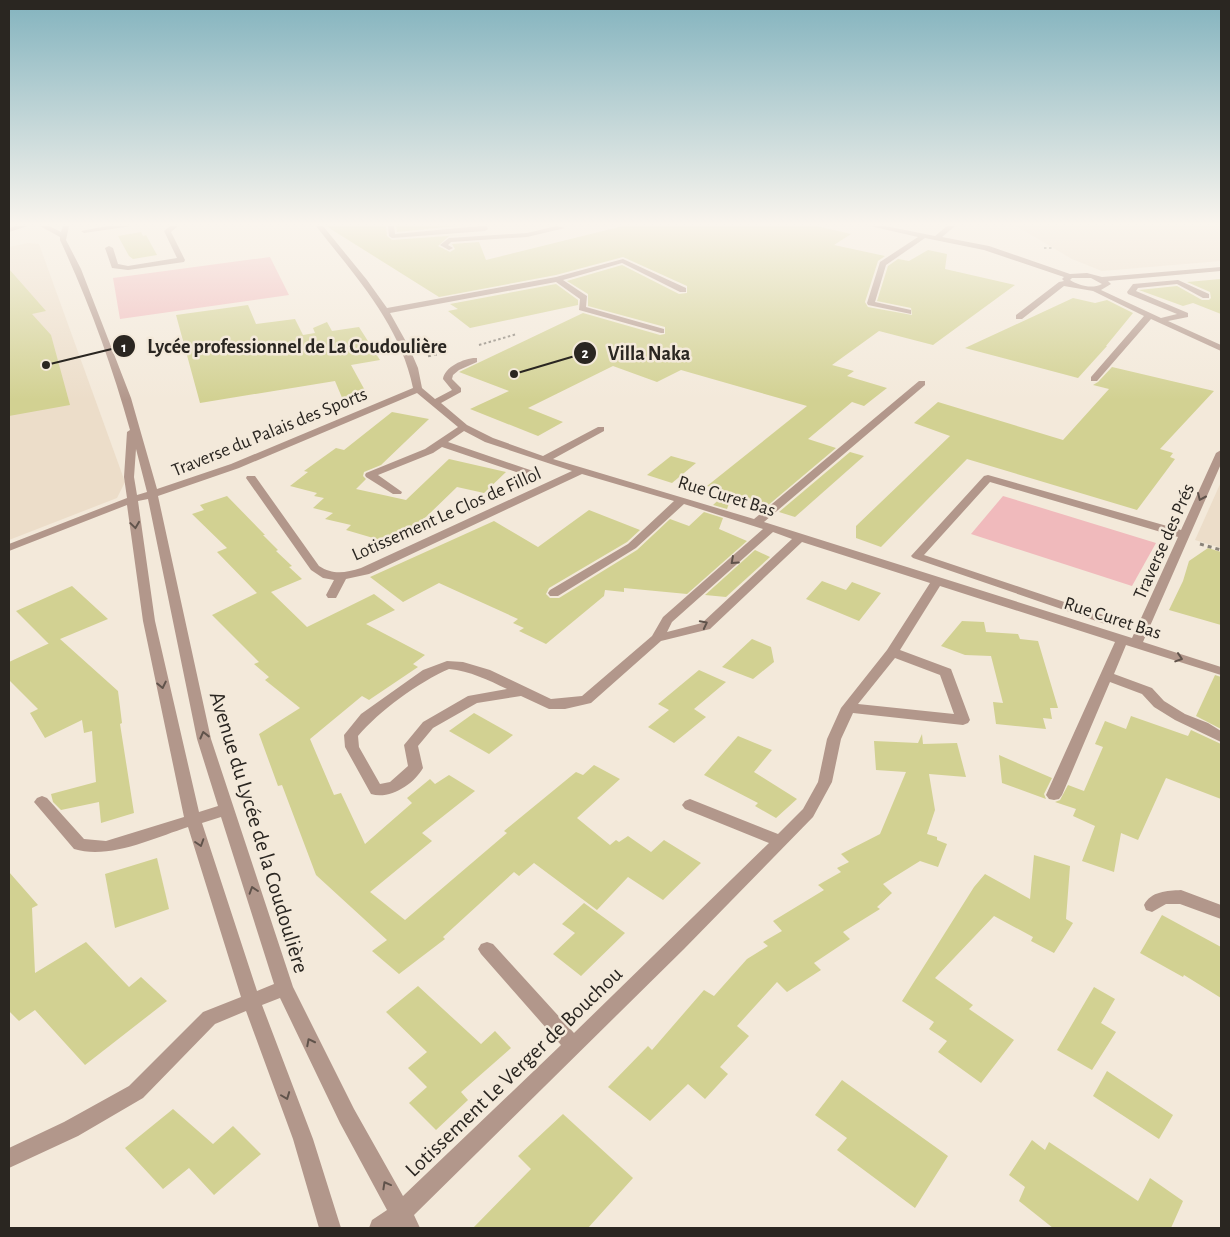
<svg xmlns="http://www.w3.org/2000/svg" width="1230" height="1237" viewBox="0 0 1230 1237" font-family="'Alegreya Sans',sans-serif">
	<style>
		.built { fill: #ecddc9 }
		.green { fill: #f0babc }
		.building { fill: #d2d192 }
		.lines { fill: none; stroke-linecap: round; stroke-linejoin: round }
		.path-far2 { stroke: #8a8379; stroke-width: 2; stroke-dasharray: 2.5 2.5; stroke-linecap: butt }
		.path-far1 { stroke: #8a8379; stroke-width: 2.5; stroke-dasharray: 3 3; stroke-linecap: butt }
		.path { stroke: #8a8379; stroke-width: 3; stroke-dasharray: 4 4; stroke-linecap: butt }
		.minor { fill: #b2978b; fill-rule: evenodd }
		.oneway { stroke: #60534b }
		.labels { text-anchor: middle; stroke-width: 5; stroke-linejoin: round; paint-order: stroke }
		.street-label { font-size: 19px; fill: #2a2621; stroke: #f3e9da }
		.near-street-label { font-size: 22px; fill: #2a2621; stroke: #f3e9da }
		.leader { fill: none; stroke: #2a2621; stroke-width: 2 }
		.callout-dot { fill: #2a2621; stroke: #f3e9da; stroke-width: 2 }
		.mark-label { font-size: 15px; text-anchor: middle; font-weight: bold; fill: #fff }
		.callout-label { font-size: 20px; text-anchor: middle; font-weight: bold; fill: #2a2621; stroke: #f3e9da; stroke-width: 5; stroke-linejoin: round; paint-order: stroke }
	</style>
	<rect width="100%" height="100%" fill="#f3e9da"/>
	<g class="built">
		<path d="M1016,226h205v35l-119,10 -30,-12z"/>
		<path d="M28,243l11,1 86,238 -8,16 -108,42v-293z"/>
		<path d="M1221,482v66l-26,-8z"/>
	</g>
	<g class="green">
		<path d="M270,257l19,38 -169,24 -7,-41z"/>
		<path d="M1003,496l153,47 -24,43 -161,-52z"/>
	</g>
	<g class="building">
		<path d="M326,226h60l1,10 5,4 83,-6 -26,2 -11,10 12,6 5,-3 -3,-5 27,-2 7,18 137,-34h194l34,8 -17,11 51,11 -7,5 -13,41 3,5 44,8 -1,-7 -34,-7 11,-35 10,-7 11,2 19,-11 19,4 -2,15 70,16 -82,60 -54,-14 -47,34 22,6 -7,5 40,12 -23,18 -12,-4 -44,37 28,9 -70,59 -34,-12 -5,14 -14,-4 13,-12 -19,-7 100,-80 -126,-36 -24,12 -44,-16 -85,42 35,14 -25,14 -68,-27 39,-18 -50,-19 124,-59 77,22 5,-1v-7l-77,-21v-12l-21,-13 55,-16 57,29 8,-1v-7l-64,-29 -67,18 -117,22z"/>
		<path d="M396,226h60l-59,6z"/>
		<path d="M141,232l2,4 3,-1 11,20 -24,4 -4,-3 -11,-20z"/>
		<path d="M9,269l37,42 -14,3 19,21 19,70 -61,11z"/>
		<path d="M1221,279v35l-28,-11 -10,3 -44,-16 38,-4 25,14h7l2,-2 -1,-6 -23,-10z"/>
		<path d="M556,284l22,16v5l-108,23 -22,-17 10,-2 -8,-5z"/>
		<path d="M1073,298l22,5 12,-3 26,13 -27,33h1l-29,32 -113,-30z"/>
		<path d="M248,305l8,19 39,-5 8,16 12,-2 -2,-5 14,-6 5,9 27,-4 21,33 -29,5 17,31 -25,4 -8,-19 -135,22 -24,-88z"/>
		<path d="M1112,367l102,24 -54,58 13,4 -3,4 5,2 -38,51 -170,-51 -86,88 -25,-9v-12l94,-90 -36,-13 24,-21 125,38 46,-51 -16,-4 5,-3z"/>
		<path d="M392,412l37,7 -48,46 -17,7 -1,4 3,3 -10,10 50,11 43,-41 57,13 -22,21 -27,-6 -60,58 -51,-15 5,-5 -26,-6 8,-6 -20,-5 11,-10 -10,-2 3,-3 -27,-7 18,-14 -4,-1 32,-23 8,2z"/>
		<path d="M850,452l14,4 -69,61 -16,-5z"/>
		<path d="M671,456l25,7 -24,20 -25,-8z"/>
		<path d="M227,496l38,39h-2l15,15 -2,1 16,15 -3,1 13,12 -31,13 36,35 67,-33 21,16 -29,14 59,31 -12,9 5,3 -49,33 -7,-4 -52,43 24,56 7,-2 24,51 47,-41 -5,-5 23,-19 5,5 14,-9 26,16 -53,42 10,8 -62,51 35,28 102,-87 -3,-2 72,-59 7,3 11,-10 26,14 -43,39 33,27 6,-5 3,2 9,-6 23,16 13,-12 37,23 -38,37 -35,-23 -31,33 -63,-47 -15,13 -5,-4 -71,65 2,2 -46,35 -27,-23 15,-11 -71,-65 -34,-90 -4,1 -19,-52 41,-26 -35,-28 4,-3 -15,-13 5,-2 -47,-47 45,-22 -40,-41 10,-4 -35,-34 12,-4 -4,-5z"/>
		<path d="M589,510l51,20 -13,12 -78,46 -3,6 4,4h9l78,-48 33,-31 19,7 15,-14 19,6 -4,11 28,12 -60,53 -63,-6v4l-19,-2 -1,6 -58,48 -27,-13 5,-3 -11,-5 5,-4 -79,-36 -36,19 -33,-25 124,-56 44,26z"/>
		<path d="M1208,548l13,4v73l-52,-15 14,-29 6,-20z"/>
		<path d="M755,550l15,7 -44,40 -21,-2z"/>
		<path d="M822,581l24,9 6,-8 29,11 -22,28 -53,-22z"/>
		<path d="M72,586l36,33 -48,20 58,52 4,32 -2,1 14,89 -33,10 -2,-21 -38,8 -8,-8 -2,-8 45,-12 -4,-51 -8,2 -2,-13 -37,18 -15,-25 8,-4 -29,-29v-18l43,-20 -3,2 -33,-33z"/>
		<path d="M962,621l22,1 2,10 32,2 2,5 18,2 20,67h-8l2,11 -9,-1 3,11 -50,-5 -3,-22 10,1 -12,-47 -26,-1 -24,-9z"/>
		<path d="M752,639l19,8 3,15 -21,17 -31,-12z"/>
		<path d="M699,670l27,12 -32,27 12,8 -32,26 -26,-16 21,-17 -11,-6z"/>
		<path d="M1215,675l6,2v52l-25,-13z"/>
		<path d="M474,713l39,22 -24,19 -40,-23z"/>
		<path d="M1131,716l57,20 3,-6 30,14v55l-55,-21 -28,62 -17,-7 -7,39 -32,-11 13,-35 -22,-10 3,-7 -21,-7 5,-2 8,-15 16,6 19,-44 -8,-3 10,-23 21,8z"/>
		<path d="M922,734l1,10 34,-1 9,34 -37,-3 6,36 -8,24 10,3v3l10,4 -9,23 -18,-6 -37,23 9,9 -15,14 3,2 -37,23 7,7 -36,24 7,7 -34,22 -10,-10 -40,44 12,10 -29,31 8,7 -23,25 -17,-15 -38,37 -42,-34 40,-41 4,4 52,-60 10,6 33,-37 21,-13 -5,-4 19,-11 -9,-10 51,-31 -6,-5 23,-13 -4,-4 12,-6 -8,-8 39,-20 26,-62 -30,-2 -2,-29 44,2z"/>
		<path d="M738,736l34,14 -18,22 43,27 -21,19 -21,-12 3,-3 -54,-28z"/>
		<path d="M999,755l53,23 -8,16 2,5 -44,-16z"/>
		<path d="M1034,855l36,11 -4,53 7,4 -19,30 -23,-12 2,-4 -39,-21 -59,62 38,27 -4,4 45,31 -33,43 -43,-31 9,-11 -18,-12 5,-7 -32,-21 72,-114 11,-13 45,25z"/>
		<path d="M157,858l12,51 -54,19 -10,-54z"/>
		<path d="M9,872l29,33 -6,3 3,65 51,-31 43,45 12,-10 26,24 -82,64 -50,-55 -16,11 -10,-10z"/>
		<path d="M584,903l41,30 -44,43 -28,-22 22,-21 -13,-9z"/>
		<path d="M1162,915l59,32v51l-37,-23 -1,2 -43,-24z"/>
		<path d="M418,986l63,58 14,-13 16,17 -50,44 7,8 -32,30 -27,-27 18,-16 -19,-19 19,-16 -41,-40z"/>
		<path d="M1094,987l21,12 -14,24 15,9 -24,38 -35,-20z"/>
		<path d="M1107,1071l66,44 -14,24 -66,-43z"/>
		<path d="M842,1080l106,76 -33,52 -78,-58 10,-12 -32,-23z"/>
		<path d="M173,1109l40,35 20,-18 28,28 -47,41 -25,-27 -26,21 -38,-41z"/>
		<path d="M563,1114l70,64 -45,50h-115l58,-59 -13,-13z"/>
		<path d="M1032,1140l13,10 4,-8 89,59 12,-23 33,23 -12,27h-118l-34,-27 6,-14 -16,-12z"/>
	</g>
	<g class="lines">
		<g class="path-far2">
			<path d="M1044,248h8"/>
			<path d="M479,345l38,-11"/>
		</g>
		<path class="path-far1" d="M428,356l16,-3"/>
		<path class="path" d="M1200,544l21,6"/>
		<g class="minor">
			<path d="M15,226h13l-19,6v-4z"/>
			<path d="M40,226h9l12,6 2,-6h6l-3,14 15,29 50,129 26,91 74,-25 182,-76c-13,-64 -58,-112 -97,-162h7l44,54 20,28 169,-31 67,-18 63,29v4h-6l-58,-29 -59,17 24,16 -1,11 78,22v4h-3l-82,-23 1,-11 -24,-17 -166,31 19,34 9,21 4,20 13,11 17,-9 -9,-11c1,-12 23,-22 34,-21v4l-18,8 -6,5 -1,4 9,9v4l-20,11 26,22 26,13 50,18 55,-29h6v4l-51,28 201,60 165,-138h6v4l-161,137 368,116 46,-101 -188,-55 -66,73 185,62 2,3 -2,3 -4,1 -192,-66 -2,-2 73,-80 4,-1 193,55 35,-77 5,-3v14l-78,178 78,25v8l-95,-30 -12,29 38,14 12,13 21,13 23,9 13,8v11l-46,-22 -21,-13 -12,-13 -32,-12 -48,113 -3,4 -5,1 -5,-1 -3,-4 69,-153 -175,-56 -40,64 51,19 19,51 -2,3 -5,2 -110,-12 -12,26 -9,43 -19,35 -129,132 -270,266 6,13h-51l3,-8 15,-10 -47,-87 -60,-125 -18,7 51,134 28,89h-22l-26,-89 -47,-128 -31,13 -72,74 -65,38 -69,32v-20l55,-26 65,-36 74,-74 38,-15 -53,-170c-34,11 -79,33 -114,22l-40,-47 3,-4 5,-2 5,2 37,41 22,2 78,-24 -41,-196 -16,-116 -118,46v-7l118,-46 -3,-21 3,-45 3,-2c-18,-65 -42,-130 -70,-190v-3zM417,393l41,34 -33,22 -59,24 -1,2 1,2 27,17h8l1,-2 -24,-17 55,-22 9,-6 86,29 4,1 5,-3 -1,-2 -88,-30 16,-11 21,11 87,29 -211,97c-16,5 -28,7 -42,-2l-64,-90h-8l-1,2 65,92 12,8 11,2 -8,15 2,3h8l10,-19 23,-5 213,-100 92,27 -46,43 -78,46 -2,3 2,3h8l78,-48 48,-44 79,25 -100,88 -11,19 -70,60 -31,3 -61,-29 -27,-8 -16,-1 -24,9 -62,44 -17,21 1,12 26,47c19,6 43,-10 52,-26l-5,-22 15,-18 44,-25 44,-7 28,13h16l26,-6 70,-62 49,-12 92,-87 128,41 -43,67 -46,58 -14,31 -9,43 -15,27 -25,25 -83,-33 -5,-2 -5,2 -3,4 3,4 84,34 -195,190 -81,-89 -6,-2 -6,2 -3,5 3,5 80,91 -158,151 -49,-87 -61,-122 -82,-248 -53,-243 81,-28zM136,449l11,43 -10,3 -3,-18zM148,499l49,240 21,67 -19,6 -44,-191 -17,-120zM773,532l19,7 -90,84 -35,9 5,-10zM895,658l45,17 14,39 -96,-10zM449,669c21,2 39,11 58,20l-39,7 -45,26 -19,23 4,21 -18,16 -10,2 -21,-37 -1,-11c21,-25 61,-54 91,-67zM221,817l53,167 -17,7 -55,-168z"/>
			<path d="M107,226h25l-48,7 -3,-2z"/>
			<path d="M170,226h8l-7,6 14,28 -1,2 -56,8 -16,-2 -7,-20 4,-2 4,2 5,16 10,2 49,-8 -13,-27z"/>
			<path d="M388,226h6l1,8 85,-8h7l1,3 -3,2 -93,7 -3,-2z"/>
			<path d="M557,226l8,2 -38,9 -76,5 -3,3 5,3 -4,2 -9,-5 9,-7 78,-5z"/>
			<path d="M870,226h15l50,10 12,-10h8l-13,11 47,9 81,28 17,-1 15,4 119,-10v4l-113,10 3,3 -10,6 60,28 16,-4 -49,-20 -1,-2 6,-8 45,-4 31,14v4h-6l-26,-14 -39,4 -2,3 52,22v4l-20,4 53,24v6l-70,-32 -54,62h-6v-4l53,-61 -51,-25 -29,-5 -42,33h-6v-4l43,-33 5,-1 -2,-2 2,-2 -80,-27 -59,-12 -39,27 -11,37 36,8v4l-43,-9 -1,-2 13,-41 38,-25zM1072,278h19l11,6c-10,5 -22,2 -32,-4z"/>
			<path d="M1181,890l40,15v14l-41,-15h-14l-14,8 -6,-2 -2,-5c7,-14 23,-14 37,-15z"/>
		</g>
	</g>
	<defs><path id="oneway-chevron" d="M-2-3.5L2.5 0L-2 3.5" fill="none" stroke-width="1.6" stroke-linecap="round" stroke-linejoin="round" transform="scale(1.25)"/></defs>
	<g class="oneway">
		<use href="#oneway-chevron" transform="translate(1201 497) rotate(114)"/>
		<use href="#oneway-chevron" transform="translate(135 525) rotate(82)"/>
		<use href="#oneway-chevron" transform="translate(734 561) rotate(138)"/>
		<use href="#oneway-chevron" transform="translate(704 624) rotate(-27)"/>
		<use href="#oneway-chevron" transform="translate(1179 658) rotate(18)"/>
		<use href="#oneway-chevron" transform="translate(162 685) rotate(78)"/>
		<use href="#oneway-chevron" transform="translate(204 735) rotate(-104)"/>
		<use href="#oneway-chevron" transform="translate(200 843) rotate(72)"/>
		<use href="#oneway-chevron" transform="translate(253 890) rotate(-108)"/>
		<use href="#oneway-chevron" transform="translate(310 1042) rotate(-117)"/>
		<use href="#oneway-chevron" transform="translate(286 1096) rotate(69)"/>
		<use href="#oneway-chevron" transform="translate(386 1185) rotate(-119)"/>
	</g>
	<linearGradient id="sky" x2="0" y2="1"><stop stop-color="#83b3be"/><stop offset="0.56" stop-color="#faf5ee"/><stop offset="1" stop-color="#faf5ee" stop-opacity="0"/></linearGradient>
	<rect width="1230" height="400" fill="url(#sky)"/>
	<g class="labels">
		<g class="street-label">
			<text transform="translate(269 431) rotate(-22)" y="7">Traverse du Palais des Sports</text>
			<text transform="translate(727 495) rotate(17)" y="7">Rue Curet Bas</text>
			<text transform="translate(446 513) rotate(-24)" y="7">Lotissement Le Clos de Fillol</text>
			<text transform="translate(1163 541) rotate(-66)" y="7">Traverse des Prés</text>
			<text transform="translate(1113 617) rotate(18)" y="7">Rue Curet Bas</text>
		</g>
		<g class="near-street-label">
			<text transform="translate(260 832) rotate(73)" y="8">Avenue du Lycée de la Coudoulière</text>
			<text transform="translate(513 1071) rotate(-44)" y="8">Lotissement Le Verger de Bouchou</text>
		</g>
	</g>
	<path class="leader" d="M46 365L124 346M514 374L585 353"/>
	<g class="callout-dot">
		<circle cx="46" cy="365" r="5"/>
		<circle cx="514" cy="374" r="5"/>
		<circle cx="124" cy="346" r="12"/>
		<circle cx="585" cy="353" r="12"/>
	</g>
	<g class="mark-label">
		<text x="124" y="352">1</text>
		<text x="585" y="358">2</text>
	</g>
	<g class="callout-label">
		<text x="297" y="353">Lycée professionnel de La Coudoulière</text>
		<text x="649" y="360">Villa Naka</text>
	</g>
	<rect width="1230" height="1237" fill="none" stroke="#2a2621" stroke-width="20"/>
</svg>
